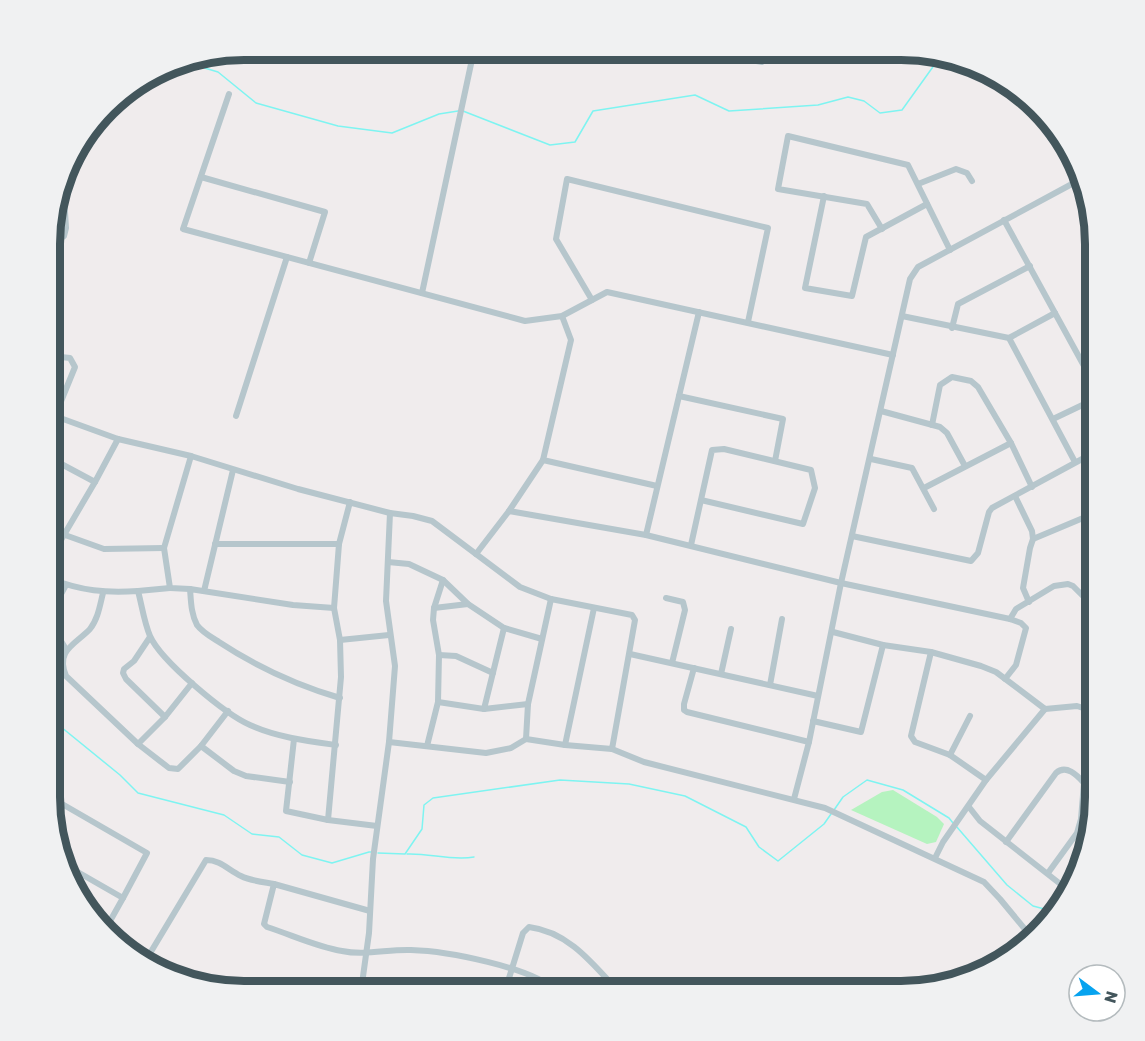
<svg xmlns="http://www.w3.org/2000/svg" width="1145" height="1041" viewBox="0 0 1145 1041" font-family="Rubik,sans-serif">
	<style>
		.green { fill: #b5f3bf }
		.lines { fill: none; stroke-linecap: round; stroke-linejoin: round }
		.stream { stroke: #7ef4f1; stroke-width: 1.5 }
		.street { stroke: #b6c6cc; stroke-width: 6 }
		.rim { fill: none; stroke: #43565c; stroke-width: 8 }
	</style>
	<rect width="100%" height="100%" fill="#f0eced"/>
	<path class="green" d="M893,790l44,27 7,7 -8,18 -9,2 -76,-34 31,-18z"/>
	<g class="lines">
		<g class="stream">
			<path d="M174,64l14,-1 30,9 38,31 82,23 54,7 47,-19 19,-3"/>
			<path d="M463,111l87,34 25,-3 18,-31 102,-16 34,16 89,-6 30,-8 16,4 16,12 22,-3 38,-53"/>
			<path d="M50,718l70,57 18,18 86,22 28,19 27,3 23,18 30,8 37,-11h4"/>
			<path d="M834,810l9,-13 24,-17 36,10 46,28 4,5"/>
			<path d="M956,826l51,59 26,21 19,5"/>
			<path d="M378,853l27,1 17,-25 2,-24 9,-7 127,-18 69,4 56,12 61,31 13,20 19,14 46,-37 7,-10"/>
			<path d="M407,854c23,-1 44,7 67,3"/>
		</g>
		<g class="street">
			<path d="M696,50l66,12"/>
			<path d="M229,94l-46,135 342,92 37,-5 45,-24 286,63"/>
			<path d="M1031,103l19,35 9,-4"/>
			<path d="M201,177l124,35 -16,51"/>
			<path d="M918,184l38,-15 11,4 5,8"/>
			<path d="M824,196l-19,92 47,8 14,-59 61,-33"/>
			<path d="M1004,220l91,166"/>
			<path d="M882,229l-15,-25 -89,-15 10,-53 120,29 42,85"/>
			<path d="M53,244l11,-8 2,-8 -3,-48"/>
			<path d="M422,293l52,-243"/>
			<path d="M592,300l-36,-61 11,-60 201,49 -20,94"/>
			<path d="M562,316l9,24 -28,120 114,26"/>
			<path d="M902,316l107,22 66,124"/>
			<path d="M53,326l7,-30"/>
			<path d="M952,328l6,-24 72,-38"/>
			<path d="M1009,338l46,-25"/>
			<path d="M52,356l18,2 5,9 -20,49"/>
			<path d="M679,396l104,23 -8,42"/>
			<path d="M881,411l59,16 7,6 18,33"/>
			<path d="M52,415l66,24 73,17 107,33 92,24 23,3 19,5 88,66 31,12 81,16 3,5 -23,129 -47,-4 -39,-6 -15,9 -25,5 -97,-11"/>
			<path d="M236,416l51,-159"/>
			<path d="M1053,419l42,-20"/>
			<path d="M932,425l8,-40 12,-8 19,4 7,6 33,56"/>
			<path d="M52,459l43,23"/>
			<path d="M871,459l41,9 22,41"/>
			<path d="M924,488l87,-45 21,44"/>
			<path d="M1015,496l17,35 1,8 -3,9 -7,40 6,14"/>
			<path d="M509,511l34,-51"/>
			<path d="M65,535l39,14 60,-1"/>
			<path d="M646,535l53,-223"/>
			<path d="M852,536l119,25 7,-8 11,-41 3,-4 103,-56"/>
			<path d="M1033,539l62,-26"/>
			<path d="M215,544h124"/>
			<path d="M691,545l21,-95 12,-1 87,21 4,18 -12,36 -102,-24"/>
			<path d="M476,554l33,-43 137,24 195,48 169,36 11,4 5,5 -10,37 -11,14"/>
			<path d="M51,557l44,-75 23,-43"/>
			<path d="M388,562l21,2 34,16 25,24 36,24 38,11"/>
			<path d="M51,579c31,12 54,14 87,12 4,15 6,31 12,45 11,25 75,78 100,89 26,12 57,16 86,20"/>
			<path d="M190,589l-20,-1 -6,-40 27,-92"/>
			<path d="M138,591l32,-3"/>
			<path d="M204,591l29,-121"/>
			<path d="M103,593c-3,12 -5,26 -13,36 -14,15 -35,21 -24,47l72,68 27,-27 27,-34"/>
			<path d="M666,598l17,4 2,8 -13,53"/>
			<path d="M334,608l-41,-3 -103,-16c1,12 1,25 7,36 5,7 14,12 22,17 38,25 77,43 121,56"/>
			<path d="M434,608l34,-4"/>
			<path d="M51,612l15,-27"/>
			<path d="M1010,619l6,-10 38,-23 14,-2 5,2 12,12 10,2"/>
			<path d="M51,625l15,24"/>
			<path d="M833,632l50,13 48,7 50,14 15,6 49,37"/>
			<path d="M150,637l-16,24 -10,8 -1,4 3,6 39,38"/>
			<path d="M340,640l49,-5"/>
			<path d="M931,652l-20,84 4,6 35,13 36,25"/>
			<path d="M630,654l188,42"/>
			<path d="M439,655l17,1 37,17"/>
			<path d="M694,668l-10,36v6l3,2 122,30"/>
			<path d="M721,674l10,-45"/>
			<path d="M770,685l12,-66"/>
			<path d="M438,702l46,7 44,-5"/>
			<path d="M484,709l20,-81"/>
			<path d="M1045,709l32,-3 18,6"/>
			<path d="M813,721l48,11 22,-87"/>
			<path d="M294,739l-8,72 42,9 49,6"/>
			<path d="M526,739l2,-35 23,-105"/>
			<path d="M138,744l31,24 9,1 23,-23 27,-35"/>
			<path d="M565,745l29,-137"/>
			<path d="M201,746l33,25 12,5 44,6"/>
			<path d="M427,746l11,-44 1,-47 -6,-35 1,-12 9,-28"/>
			<path d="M612,749l32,13 181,46 159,74 16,17 33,40"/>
			<path d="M950,755l20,-39"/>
			<path d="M50,797l97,56 -24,45 -61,-35"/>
			<path d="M794,799l15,-57 32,-159 69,-304 8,-12 165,-89"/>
			<path d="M969,807l11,14 88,69"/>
			<path d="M328,820l13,-143 -1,-37 -6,-32 5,-64 11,-42"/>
			<path d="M1006,842l50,-69c10,-9 21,2 28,10l-3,36 -4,14 -29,40"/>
			<path d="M935,858l8,-16 43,-62 59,-71"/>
			<path d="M370,911l-96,-27 -10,40 3,3c25,8 50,20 75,24 23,5 46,-2 69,-1 35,1 121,17 145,41"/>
			<path d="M105,930l18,-32"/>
			<path d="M146,960l60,-100c15,0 22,10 35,16 10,5 22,6 33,8"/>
			<path d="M361,991l8,-58 4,-74 16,-117 6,-76 -9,-65 4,-88"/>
			<path d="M505,991l18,-58 6,-6c40,5 64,37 89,64"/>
		</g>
	</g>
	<path d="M0 0H1145V1041H0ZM244 60H901A184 184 0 0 1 1085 244V797A184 184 0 0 1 901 981H244A184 184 0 0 1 60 797V244A184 184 0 0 1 244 60Z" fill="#f0f1f2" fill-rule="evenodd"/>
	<path class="rim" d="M244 60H901A184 184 0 0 1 1085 244V797A184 184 0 0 1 901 981H244A184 184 0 0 1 60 797V244A184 184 0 0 1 244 60Z"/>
	<g transform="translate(1097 993) rotate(106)"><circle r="28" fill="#ffffff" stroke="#b4bbbe" stroke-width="1.5"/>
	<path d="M0-4.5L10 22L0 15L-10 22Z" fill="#07a3ef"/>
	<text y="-9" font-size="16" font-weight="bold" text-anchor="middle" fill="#43565c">N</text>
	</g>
</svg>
